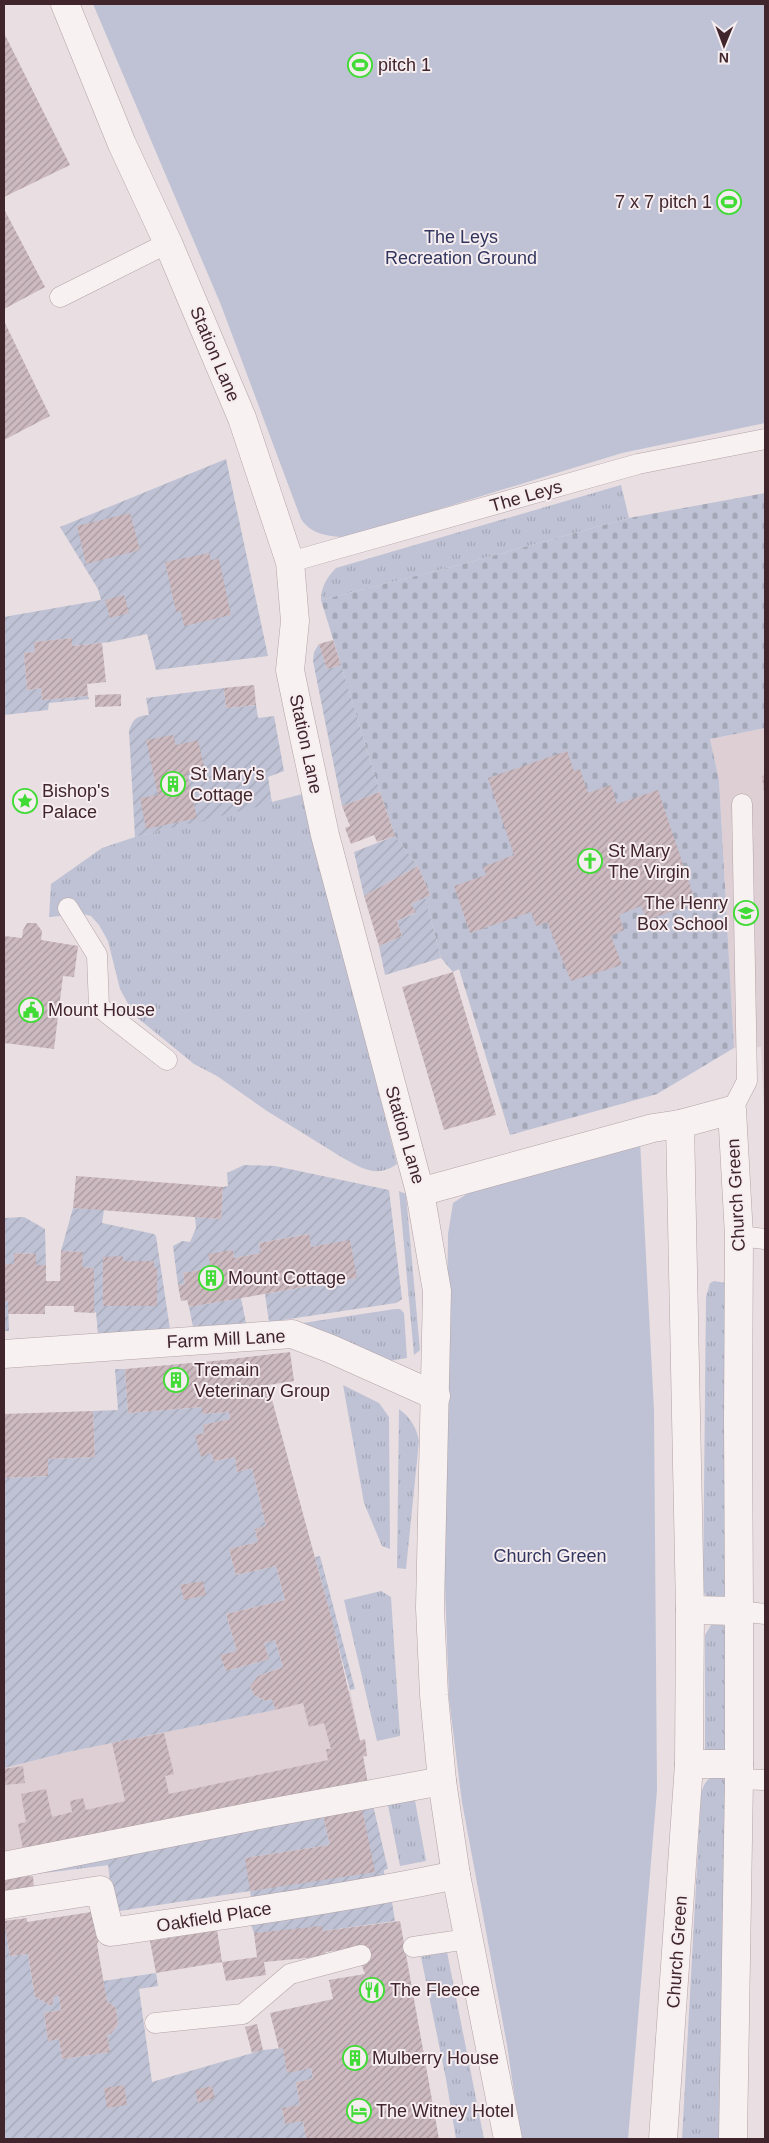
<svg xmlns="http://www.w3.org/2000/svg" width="769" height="2143" viewBox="0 0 769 2143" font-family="Arial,sans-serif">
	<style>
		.built { fill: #decfd4 }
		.grass { fill: url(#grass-tufts) }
		.cemetery { fill: url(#cemetery-stones) }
		.park { fill: #bec2d4 }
		.garden { fill: url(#garden-furrows) }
		.building { fill: url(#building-hatch) }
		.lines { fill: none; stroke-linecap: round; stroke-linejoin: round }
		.lane-casing { stroke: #b3a3a7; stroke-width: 21 }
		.street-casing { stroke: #b3a3a7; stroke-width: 29 }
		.lane { stroke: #f7f1f2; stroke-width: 20 }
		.street { stroke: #f7f1f2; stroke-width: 28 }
		.labels { text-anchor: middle; stroke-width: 4; stroke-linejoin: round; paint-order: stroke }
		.poi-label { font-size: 18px; fill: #41252d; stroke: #f6edf0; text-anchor: start }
		.park-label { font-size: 18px; fill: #31365e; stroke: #f6edf0 }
		.street-label { font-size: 18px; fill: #41252d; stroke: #f6edf0 }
	</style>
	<defs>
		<pattern id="grass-tufts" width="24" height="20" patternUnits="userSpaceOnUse" patternTransform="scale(1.25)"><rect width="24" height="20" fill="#bec2d4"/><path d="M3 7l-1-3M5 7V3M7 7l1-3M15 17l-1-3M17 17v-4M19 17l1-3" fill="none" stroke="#a4a7b6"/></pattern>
		<pattern id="cemetery-stones" width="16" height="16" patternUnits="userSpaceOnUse" patternTransform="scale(1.25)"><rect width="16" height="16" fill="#bec2d4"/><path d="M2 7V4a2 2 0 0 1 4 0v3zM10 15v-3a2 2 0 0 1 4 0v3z" fill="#a4a7b6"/></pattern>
		<pattern id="garden-furrows" width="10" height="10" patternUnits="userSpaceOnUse" patternTransform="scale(1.25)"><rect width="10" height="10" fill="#bec2d4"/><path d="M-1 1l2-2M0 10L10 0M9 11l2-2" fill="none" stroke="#a4a7b6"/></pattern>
		<pattern id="building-hatch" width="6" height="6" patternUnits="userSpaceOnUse" patternTransform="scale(1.25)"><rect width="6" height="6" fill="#ccbac0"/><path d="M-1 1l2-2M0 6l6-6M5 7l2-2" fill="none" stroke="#a7979c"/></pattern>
	</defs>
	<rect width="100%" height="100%" fill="#e9dee1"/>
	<g class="built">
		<path d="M765,728v400l-4,-81 -27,1 -15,-268 -9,-41z"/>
		<path d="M350,1690l10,50 5,-1 2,17 -4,1 5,27 -364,78v-94l64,-16 207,-42z"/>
	</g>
	<g class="grass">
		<path d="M621,485l8,33 -162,45 -146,37c0,-13 6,-23 15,-32z"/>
		<path d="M303,794l94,370c-20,14 -34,5 -54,-6l-76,-47 -50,-35 -23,-12 -60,-49 -14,-26 -12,-48 -9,-16 -8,-9 -8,-2 -34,3 2,-33 51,-36 33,-11z"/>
		<path d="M399,1191l7,3 14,156 -6,5z"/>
		<path d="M714,1281l12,2v311l-3,4 -16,1 -4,-9 3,-293 4,-14z"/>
		<path d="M395,1309h5l4,4 3,45 -24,4 -80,-39z"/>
		<path d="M343,1385l36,18 10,14 1,132 -8,-3 -18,-43z"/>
		<path d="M399,1409c12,9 17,18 20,32l-13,128 -9,-1z"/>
		<path d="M381,1591l10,6 9,139 -23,5 -33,-141z"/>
		<path d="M719,1624l6,2 2,124 -2,3 -20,-2v-116l6,-10z"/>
		<path d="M713,1777l10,1 5,4 -4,357h-42l19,-344c2,-9 4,-15 12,-18z"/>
		<path d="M414,1795l12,66 -26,5 -13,-66z"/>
		<path d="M107,1854l2,11 -105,13z"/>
		<path d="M447,1952l37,187h-28l-10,-60 -25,-122z"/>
	</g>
	<path class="cemetery" d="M765,493v235l-55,11 9,41 15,268 -77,46 -147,41 -51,-166 -6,3 -12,-14 -16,-61 5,-2 -12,-29 -23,-30 -15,-44 -59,-192 146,-37 162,-45z"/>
	<g class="park">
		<path d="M93,4h672v419l-143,30 -274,84c-17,0 -37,-2 -47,-18l-80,-214z"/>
		<path d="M640,1141l14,269 3,380 -29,349h-107l-14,-94 -45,-243 -13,-103 -5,-141 4,-324 5,-31 28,-18z"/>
	</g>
	<g class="garden">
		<path d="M226,459l42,197 -112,14 -9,-36 -37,8 -38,4v-8l-37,4v10l-11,1 3,37 14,-2 1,12 46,-4 1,3 -40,4 -1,7 -44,5v-98l97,-17 -3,-11 -38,-62z"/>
		<path d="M319,644l8,25 14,-4 39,127 -38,14 -29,-145 1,-9z"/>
		<path d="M224,688l2,20 30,-3 2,13 16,-2 10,55 -16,6 4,26 -137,34 -6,-106c4,-12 7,-15 20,-16l-3,-17z"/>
		<path d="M395,836l23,30 -54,30 -10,-44z"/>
		<path d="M425,897l16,61 -56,17 -6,-29 23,-10 -5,-15 18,-8 -4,-9z"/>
		<path d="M244,1165l31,1 114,24 13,109 -6,4 -127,19 -4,-28 91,-16 -6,-37 -39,6 -3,-13 -49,9 2,10 -27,5 -1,-7 -24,4 2,13 -28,5 2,11 -7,1 -5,-39 9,-5 8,1 6,-14 -1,-11 26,2 2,-32 5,-1 -1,-13z"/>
		<path d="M73,1208l31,2 -2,13 52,11 2,2 14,93 -72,6 -2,-23 -2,1v-45l-12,-1v-15l-21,-1z"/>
		<path d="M24,1217l21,12 1,36h-10v-11l-22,-1v11h-10v-46z"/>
		<path d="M241,1298l5,25 -53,4 -4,-20z"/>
		<path d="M4,1301h4l1,30h-5z"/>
		<path d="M115,1369h10l3,44 74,-6 1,7 26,-2 1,7 -26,6v8l-8,2 15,18 3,8 21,-4 2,15 15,-4 14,58 -11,3 3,13 -29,7 7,26 40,-9 9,34 -59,14 11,37 -16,5 5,15 43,-12 -5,-16 11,-3 8,27 -25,9 -8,10 4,9 12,6 6,-2 3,11 -207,42 -64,16v-290l44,-2v-17l47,-2 -2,-46 25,-1z"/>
		<path d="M320,1556l35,133 -5,1 -35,-133z"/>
		<path d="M372,1801l16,68 -4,1 1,11 -133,22 -2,-12 -137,21 -6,-58 215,-43 8,34 -85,13 129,14 -13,-69z"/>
		<path d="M391,1896l4,25 -72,10 -69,2 -3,-8z"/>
		<path d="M4,1918l6,38 18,-2 7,43 17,9 2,-10h5l2,14 -17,3 4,27 11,-1 3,20 48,-7 -3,-18h4l7,-10 -2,-16 -9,-7 -4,-20 53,-8 2,13 -19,3 13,93 111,-32 20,-2 4,24 24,-4 2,11 -17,3 4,23 -18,4 3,14 18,-2 3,18h-302z"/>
	</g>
	<g class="building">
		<path d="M4,33l66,132 -66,32z"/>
		<path d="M4,209l41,78 -41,22z"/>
		<path d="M4,321l46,95 -46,24z"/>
		<path d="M130,513l10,37 -54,14 -9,-38z"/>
		<path d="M209,553l2,7 8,-1 12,56 -47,11 -3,-15 -5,1 -11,-50z"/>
		<path d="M124,595l5,18 -19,5 -5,-18z"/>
		<path d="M72,638v8l30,-3 4,39 -19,2 1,12 -46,4 -1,-12 -14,2 -3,-37 11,-1 -1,-10z"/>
		<path d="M333,640l8,25 -14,4 -8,-25z"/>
		<path d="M254,685l2,20 -30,3 -2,-20z"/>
		<path d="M121,694v12l-26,1v-12z"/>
		<path d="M173,735l3,10 22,-5 7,30 -18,4 10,44 -51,11 -6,-31 18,-3 -12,-55z"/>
		<path d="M567,751l7,20 6,-2 8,24 23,-8 6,19 41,-14 38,113 -49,17 -6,-14 -22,9 5,15 -13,6 11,29 -51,16 -24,-59 -11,4 -5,-14 -61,21 -16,-47 32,-11 -3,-8 31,-12 -26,-77z"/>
		<path d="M765,775v17h-1l-2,-16z"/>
		<path d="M380,792l15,44 -18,6 -3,-7 -23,9 -6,-16 5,-2 -8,-20z"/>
		<path d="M418,866l12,29 -19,9 5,8 -19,9 5,15 -23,10 -15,-50z"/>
		<path d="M27,923h9l6,8 -1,9 37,6 -4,31 -11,-1 -9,73 -50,-6v-107l18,2 1,-8z"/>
		<path d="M453,972l43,143 -52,15 -42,-143z"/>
		<path d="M76,1176l147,11 -2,32 -148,-11z"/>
		<path d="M309,1234l2,13 39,-7 7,38 -168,29 -2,-7 -6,1 -3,-16 7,-1 -2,-11 28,-5 -3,-14 25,-4 1,8 27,-5 -2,-10z"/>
		<path d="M61,1251l22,1 -1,15 12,1v45l-20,-1v-6h-29v8h-37v-13h-4v-37h10v-11l22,1v11h10v16h14z"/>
		<path d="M123,1256v5h31v7h3v38h-54v-49z"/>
		<path d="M290,1352l4,29 -26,4 65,239 27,117 5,-2 2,17h-4l5,28 -343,74 -7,-34 8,-2 -5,-28 25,-5 6,28 20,-5 -2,-11 13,-3 3,12 39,-9 -13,-58 52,-10 10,41 -9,2 4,18 159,-34 -2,-11h5l-7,-26 -15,4 -6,-24 -28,7 -3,-11 -6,2 -12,-6 -4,-9 8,-10 25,-9 -8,-27 -11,3 5,16 -43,12 -6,-16 17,-4 -11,-37 59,-14 -9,-34 -40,9 -7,-26 29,-7 -3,-13 11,-3 -14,-58 -15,4 -2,-15 -21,4 -3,-8 -10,4 -6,-22 9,-2 -1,-8 27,-6 -1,-7 -27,2v-7l-74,6 -3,-44 99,-9z"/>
		<path d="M93,1411l2,46 -47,2v17l-44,2v-64z"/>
		<path d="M203,1581l3,14 -22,5 -4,-15z"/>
		<path d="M23,1766l2,17 -21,2v-16z"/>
		<path d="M361,1803l14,69 -125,19 -5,-33 85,-13 -8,-34z"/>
		<path d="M33,1876l1,13 -30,2v-13z"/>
		<path d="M91,1912l11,23 -5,9 10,57 9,7 2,16 -7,10h-4l3,18 -48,7 -3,-20 -11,2 -4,-28 17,-3 -2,-14h-5l-2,10 -17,-9 -7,-43 -18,2 -6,-35 23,-3v4z"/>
		<path d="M400,1921l39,218h-133l-3,-18 -18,3 -3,-16 18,-3 -4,-23 17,-3 -2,-11 -24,5 -4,-25 -4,1 -9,-36 63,-14 -4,-19 36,-6 -4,-11 9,-2 -3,-14 -42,5 2,4 -63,6 2,13 -40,6 -4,-19 35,-5 -3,-24 68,-7 1,5z"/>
		<path d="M217,1930l5,32 -66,11 -6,-32z"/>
		<path d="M257,2024l6,26 -11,3 -7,-26z"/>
		<path d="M124,2085l3,20 -20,3 -3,-20z"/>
		<path d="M212,2086l3,12 -17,5 -3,-13z"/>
	</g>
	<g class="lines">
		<defs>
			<g id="lane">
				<path d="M60,297l108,-54"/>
				<path d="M290,562l348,-98 127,-25"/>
				<path d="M68,908l29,47 2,52 68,53"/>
				<path d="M732,1110l15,-29 -5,-277"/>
				<path d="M739,1236l26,3"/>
				<path d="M739,1611l26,3"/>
				<path d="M739,1779l26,1"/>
				<path d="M413,1947l55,-8"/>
				<path d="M155,2023l88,-9 47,-40 71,-19"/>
			</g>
			<g id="street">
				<path d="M65,4l57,140 46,99 74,175 48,144 5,59 -5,49 8,39 27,126 95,357 17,99 -7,317 4,87 8,86 14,94 52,264"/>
				<path d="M420,1192l233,-64 27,-4 52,-14 7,126 -1,184 1,191v168l-6,360"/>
				<path d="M4,1354l288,-20 39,15 105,47"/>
				<path d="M690,1610l49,1"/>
				<path d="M689,1764h50"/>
				<path d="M4,1866l265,-53 173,-32"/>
				<path d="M4,1905l96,-15 10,42c116,-17 232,-33 346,-57"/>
				<path d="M663,2139l26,-375 1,-154 -10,-486"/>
			</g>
		</defs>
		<use href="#lane" class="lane-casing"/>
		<use href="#street" class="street-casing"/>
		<use href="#lane" class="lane"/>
		<use href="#street" class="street"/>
	</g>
	<defs>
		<symbol id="stadium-ring" viewBox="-11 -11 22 22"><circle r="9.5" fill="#f6edf0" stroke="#41db36" stroke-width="1.5"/><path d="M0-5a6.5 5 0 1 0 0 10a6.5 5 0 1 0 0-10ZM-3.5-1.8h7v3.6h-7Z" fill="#41db36"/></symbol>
		<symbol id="building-ring" viewBox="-11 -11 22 22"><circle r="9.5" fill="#f6edf0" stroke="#41db36" stroke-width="1.5"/><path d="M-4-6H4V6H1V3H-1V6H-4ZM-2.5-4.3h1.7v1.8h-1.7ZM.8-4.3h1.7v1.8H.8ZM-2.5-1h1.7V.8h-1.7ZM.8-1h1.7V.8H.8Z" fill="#41db36"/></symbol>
		<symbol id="sight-ring" viewBox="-11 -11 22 22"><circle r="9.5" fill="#f6edf0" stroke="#41db36" stroke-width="1.5"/><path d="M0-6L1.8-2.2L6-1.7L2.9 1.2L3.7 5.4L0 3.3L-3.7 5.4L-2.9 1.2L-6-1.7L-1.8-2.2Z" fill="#41db36"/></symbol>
		<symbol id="church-ring" viewBox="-11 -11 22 22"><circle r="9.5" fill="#f6edf0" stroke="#41db36" stroke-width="1.5"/><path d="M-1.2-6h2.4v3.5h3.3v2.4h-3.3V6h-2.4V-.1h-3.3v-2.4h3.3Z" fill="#41db36"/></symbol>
		<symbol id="school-ring" viewBox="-11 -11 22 22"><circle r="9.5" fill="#f6edf0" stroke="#41db36" stroke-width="1.5"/><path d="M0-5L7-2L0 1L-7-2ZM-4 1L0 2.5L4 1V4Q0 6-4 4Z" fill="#41db36"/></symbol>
		<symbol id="civic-ring" viewBox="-11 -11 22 22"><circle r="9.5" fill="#f6edf0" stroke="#41db36" stroke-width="1.5"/><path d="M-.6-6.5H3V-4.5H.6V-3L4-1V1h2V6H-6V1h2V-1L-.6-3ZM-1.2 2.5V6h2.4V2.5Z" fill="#41db36"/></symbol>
		<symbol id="restaurant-ring" viewBox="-11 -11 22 22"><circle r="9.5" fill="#f6edf0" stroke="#41db36" stroke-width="1.5"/><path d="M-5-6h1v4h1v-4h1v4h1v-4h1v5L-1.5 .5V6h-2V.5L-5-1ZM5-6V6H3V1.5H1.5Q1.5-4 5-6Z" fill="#41db36"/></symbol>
		<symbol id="hotel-ring" viewBox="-11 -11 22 22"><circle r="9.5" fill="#f6edf0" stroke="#41db36" stroke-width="1.5"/><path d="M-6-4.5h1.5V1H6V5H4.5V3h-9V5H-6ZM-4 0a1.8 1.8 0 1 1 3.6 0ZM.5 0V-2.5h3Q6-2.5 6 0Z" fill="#41db36"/></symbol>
	</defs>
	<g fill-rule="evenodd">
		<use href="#stadium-ring" x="346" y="51" width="28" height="28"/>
		<use href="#stadium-ring" x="715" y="188" width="28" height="28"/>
		<use href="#building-ring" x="159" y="770" width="28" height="28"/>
		<use href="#sight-ring" x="11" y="787" width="28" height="28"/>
		<use href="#church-ring" x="576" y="847" width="28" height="28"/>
		<use href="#school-ring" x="732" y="899" width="28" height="28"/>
		<use href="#civic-ring" x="17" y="996" width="28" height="28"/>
		<use href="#building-ring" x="197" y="1264" width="28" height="28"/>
		<use href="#building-ring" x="162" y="1366" width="28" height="28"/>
		<use href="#restaurant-ring" x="358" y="1976" width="28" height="28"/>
		<use href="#building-ring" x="341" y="2044" width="28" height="28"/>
		<use href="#hotel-ring" x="345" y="2097" width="28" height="28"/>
	</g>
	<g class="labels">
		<g class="poi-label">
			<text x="378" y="71">pitch 1</text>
			<text x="712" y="208" text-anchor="end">7 x 7 pitch 1</text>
			<text x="190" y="780">St Mary's<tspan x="190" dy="21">Cottage</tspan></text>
			<text x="42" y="797">Bishop's<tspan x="42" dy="21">Palace</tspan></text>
			<text x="608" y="857">St Mary<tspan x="608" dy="21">The Virgin</tspan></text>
			<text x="728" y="909" text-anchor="end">The Henry<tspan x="728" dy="21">Box School</tspan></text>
			<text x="48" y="1016">Mount House</text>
			<text x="228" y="1284">Mount Cottage</text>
			<text x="194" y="1376">Tremain<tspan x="194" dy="21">Veterinary Group</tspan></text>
			<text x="390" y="1996">The Fleece</text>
			<text x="372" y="2064">Mulberry House</text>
			<text x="376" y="2117">The Witney Hotel</text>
		</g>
		<g class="park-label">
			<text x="461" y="243">The Leys<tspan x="461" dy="21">Recreation Ground</tspan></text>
			<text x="550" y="1562">Church Green</text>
		</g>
		<g class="street-label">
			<text transform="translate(215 354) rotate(67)" y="6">Station Lane</text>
			<text transform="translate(526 496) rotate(-16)" y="6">The Leys</text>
			<text transform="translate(306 744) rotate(78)" y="6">Station Lane</text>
			<text transform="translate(405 1135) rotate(74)" y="6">Station Lane</text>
			<text transform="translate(736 1195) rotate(-93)" y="6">Church Green</text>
			<text transform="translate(226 1339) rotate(-3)" y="6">Farm Mill Lane</text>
			<text transform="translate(214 1917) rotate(-9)" y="6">Oakfield Place</text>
			<text transform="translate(677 1952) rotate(-86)" y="6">Church Green</text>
		</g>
	</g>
	<rect width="769" height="2143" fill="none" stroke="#41252d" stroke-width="10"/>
	<g transform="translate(724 45) rotate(181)" stroke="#f6edf0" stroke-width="4" paint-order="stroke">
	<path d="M0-4L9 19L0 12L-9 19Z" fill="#41252d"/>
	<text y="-8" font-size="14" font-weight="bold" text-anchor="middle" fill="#41252d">N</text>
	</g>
</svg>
